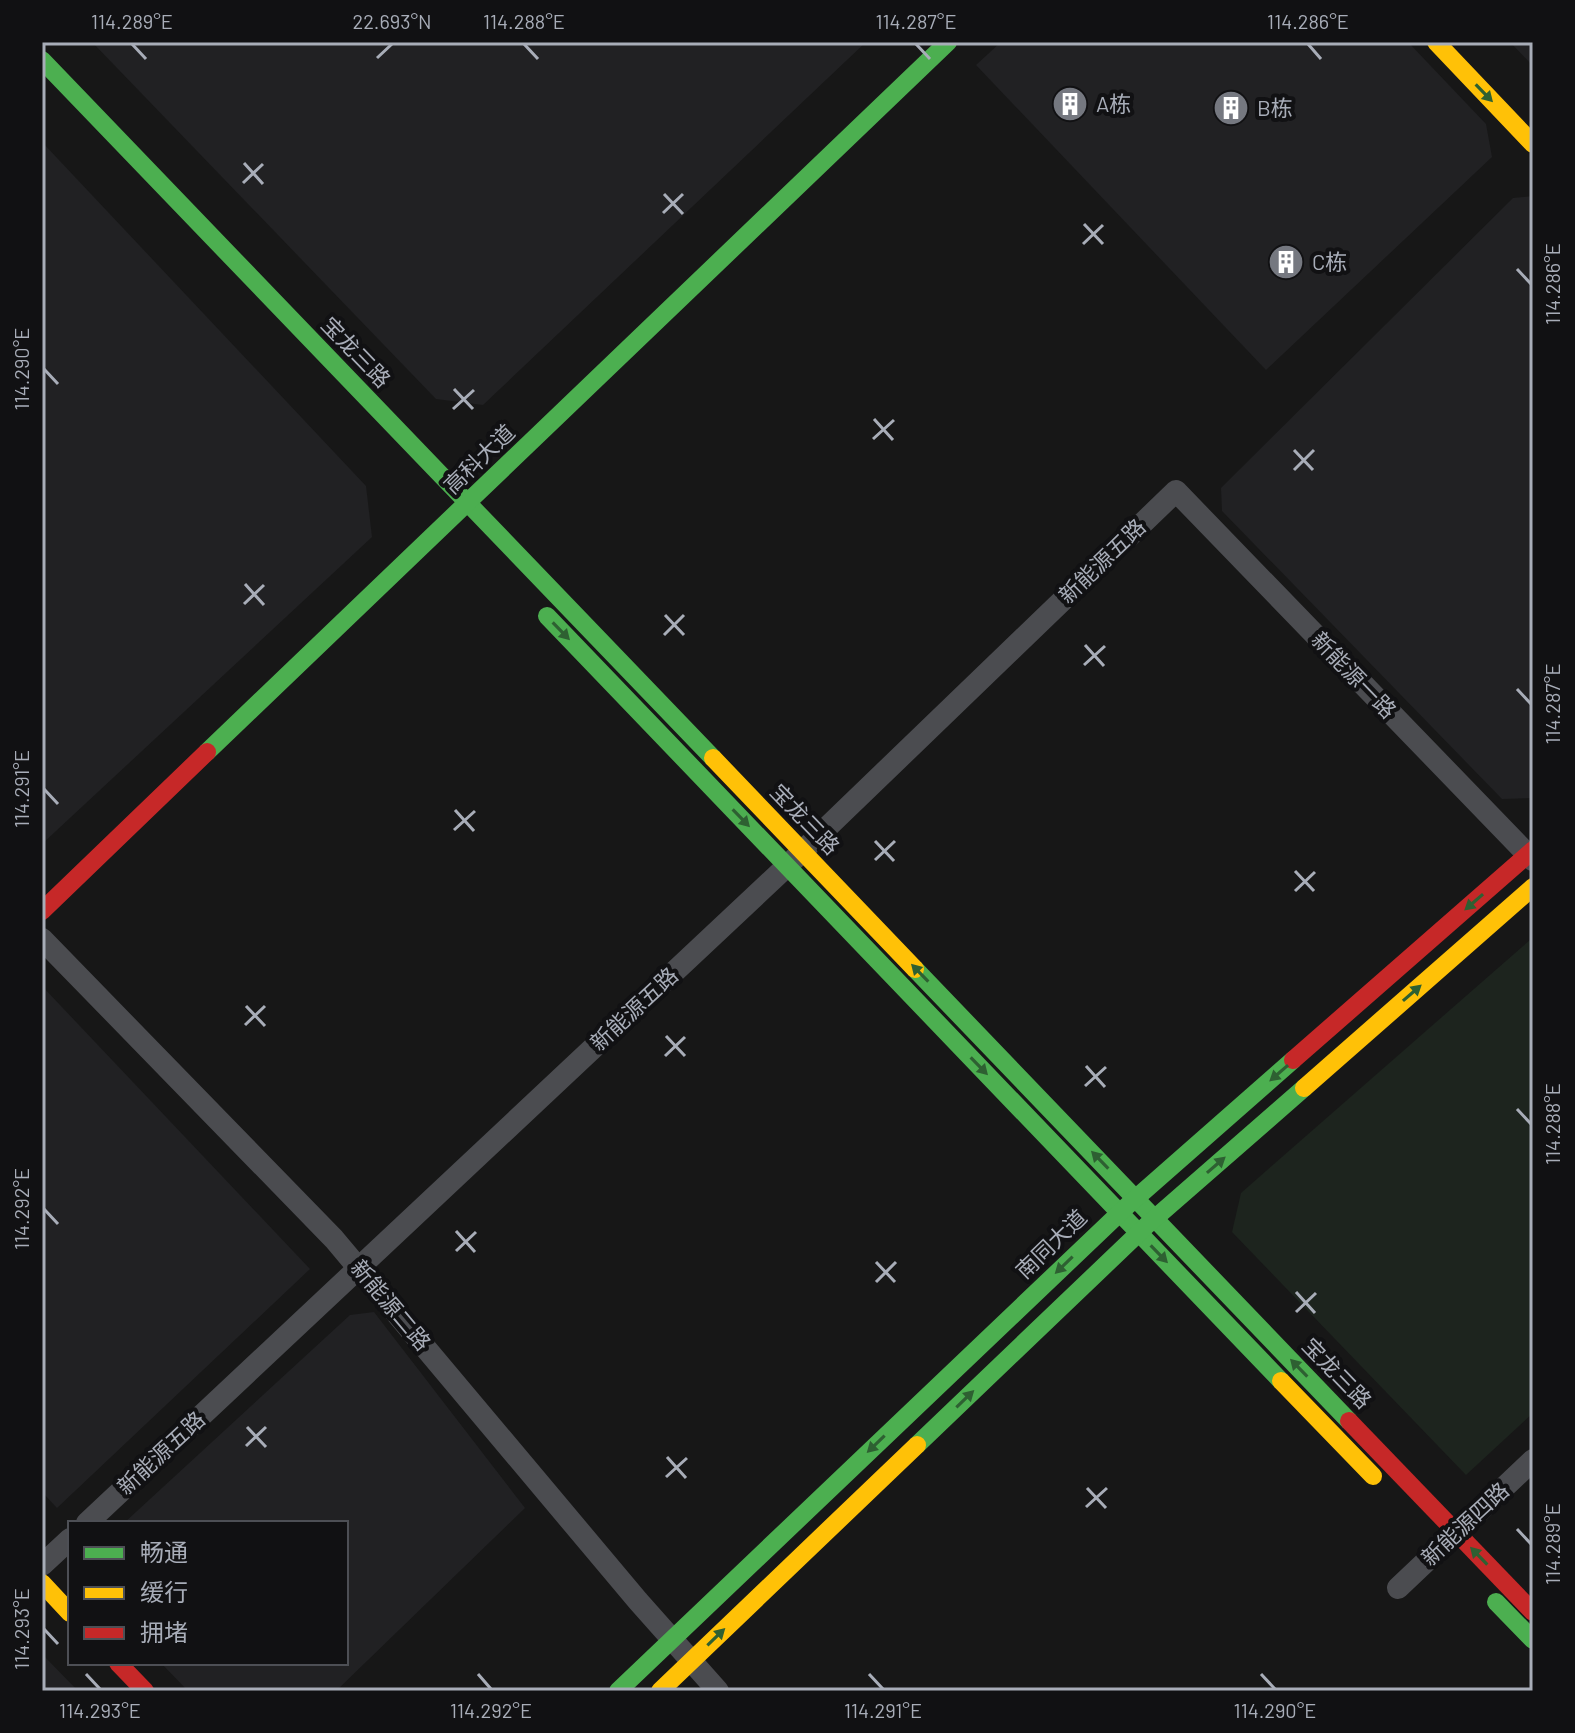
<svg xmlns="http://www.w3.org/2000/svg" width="1575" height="1733" viewBox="0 0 1575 1733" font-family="Barlow,'Noto Sans SC',sans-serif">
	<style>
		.built { fill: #212123 }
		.green { fill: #1d241e }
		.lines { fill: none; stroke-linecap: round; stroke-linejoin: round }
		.street { stroke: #4b4c50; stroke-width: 22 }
		.fast { stroke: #4caf50; stroke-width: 18 }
		.slow { stroke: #ffc107; stroke-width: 18 }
		.jam { stroke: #c62828; stroke-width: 18 }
		.oneway { fill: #2e6032 }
		.ticks { fill: none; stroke: #a8adb8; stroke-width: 3 }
		.labels { text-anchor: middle; stroke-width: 8; stroke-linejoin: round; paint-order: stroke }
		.poi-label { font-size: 22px; fill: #a8adb8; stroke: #111113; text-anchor: start }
		.street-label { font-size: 22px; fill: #a8adb8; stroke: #111113 }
		.neatline { fill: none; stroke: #a8adb8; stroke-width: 3 }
		.ticks-label { font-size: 20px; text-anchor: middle; fill: #a8adb8 }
	</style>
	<rect width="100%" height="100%" fill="#171717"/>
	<g class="built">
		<path d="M92,42h774l-383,363 -47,-6z"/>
		<path d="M1001,42h407l78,82 6,33 -226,213 -290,-305z"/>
		<path d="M1510,42h23v24z"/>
		<path d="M42,142l324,344 6,51 -330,307z"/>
		<path d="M1533,196v602l-31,1 -280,-288 -1,-23 292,-290z"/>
		<path d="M42,986l268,283 -253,239 -15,-16z"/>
		<path d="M374,1312l151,196 -189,183h-148l-27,-28h185v-140h-222l226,-208z"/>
		<path d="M42,1654l36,37h-36z"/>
	</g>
	<path class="green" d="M1531,939l2,474 -67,62 -234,-243 9,-39z"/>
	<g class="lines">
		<g class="street">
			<path d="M42,939l292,300 304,362 80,90"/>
			<path d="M87,1523l700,-657 389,-375 357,369"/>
			<path d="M42,1565l28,-26"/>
			<path d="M1398,1588l135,-128"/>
		</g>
		<g class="fast">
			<path d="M42,60l671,698"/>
			<path d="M547,616l734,765"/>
			<path d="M207,752l741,-710"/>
			<path d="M915,969l434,452"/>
			<path d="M917,1445l229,-219 158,-138"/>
			<path d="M1496,1602l37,38"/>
			<path d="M618,1691l509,-485 166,-146"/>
		</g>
		<g class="slow">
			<path d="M1436,42l97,102"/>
			<path d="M713,758l202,211"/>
			<path d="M1304,1088l229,-201"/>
			<path d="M1281,1381l92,95"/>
			<path d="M42,1583l28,30"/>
			<path d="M660,1691l257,-246"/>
		</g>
		<g class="jam">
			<path d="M42,911l165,-159"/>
			<path d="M1293,1060l240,-210"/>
			<path d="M1349,1421l184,191"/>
			<path d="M118,1663l27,28"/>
		</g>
	</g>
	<defs><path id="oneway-solid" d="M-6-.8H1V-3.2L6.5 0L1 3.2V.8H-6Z" transform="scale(2)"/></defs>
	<g class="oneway">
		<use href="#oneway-solid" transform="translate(1484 93) rotate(46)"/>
		<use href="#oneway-solid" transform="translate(561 631) rotate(46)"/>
		<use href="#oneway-solid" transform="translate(741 818) rotate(46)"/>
		<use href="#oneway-solid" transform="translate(1474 902) rotate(139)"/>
		<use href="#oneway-solid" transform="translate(920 973) rotate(-134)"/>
		<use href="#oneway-solid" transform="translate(1412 993) rotate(-41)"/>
		<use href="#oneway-solid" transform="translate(979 1066) rotate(46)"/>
		<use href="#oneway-solid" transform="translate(1279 1073) rotate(139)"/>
		<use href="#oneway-solid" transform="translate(1100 1160) rotate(-134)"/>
		<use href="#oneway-solid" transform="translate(1216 1165) rotate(-41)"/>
		<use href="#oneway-solid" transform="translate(1159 1254) rotate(46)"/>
		<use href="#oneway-solid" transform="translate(1064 1265) rotate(136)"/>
		<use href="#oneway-solid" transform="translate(1299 1368) rotate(-134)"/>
		<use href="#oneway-solid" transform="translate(965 1399) rotate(-44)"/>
		<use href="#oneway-solid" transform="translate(876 1444) rotate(136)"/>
		<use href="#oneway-solid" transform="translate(1479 1556) rotate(-134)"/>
		<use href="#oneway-solid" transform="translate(716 1637) rotate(-44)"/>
	</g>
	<path class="ticks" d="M132,44l14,15M524,44l14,15M916,44l14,15M1308,44l13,15M377,58l15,-14M244,163l19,21M243,183l20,-19M664,194l19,20M663,213l20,-19M1084,224l19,20M1083,244l20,-19M1517,269l14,15M44,369l14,15M454,389l19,20M453,409l21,-19M874,419l19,21M873,439l21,-19M1294,450l19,20M1294,470l20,-20M245,584l19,21M244,604l20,-19M665,615l19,20M664,635l20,-20M1085,645l19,21M1084,665l21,-19M1517,689l14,15M44,789l14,15M455,810l19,21M454,830l21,-19M875,841l19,20M875,860l20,-19M1295,871l19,20M1295,891l20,-19M246,1006l19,20M245,1025l20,-19M666,1036l19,20M665,1056l20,-19M1086,1066l19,21M1085,1086l21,-19M1517,1109l14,15M44,1209l14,15M456,1231l19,21M456,1251l20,-19M876,1262l19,20M876,1282l20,-20M1296,1292l19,21M1296,1312l20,-19M247,1427l19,20M246,1446l20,-19M667,1457l19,21M666,1477l21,-19M1087,1488l19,20M1086,1507l21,-19M1517,1529l14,15M44,1629l14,15M86,1674l14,15M478,1674l13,15M869,1674l14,15M1261,1674l14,15"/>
	<defs>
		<symbol id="building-disc" viewBox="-11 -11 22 22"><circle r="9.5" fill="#757880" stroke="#111113"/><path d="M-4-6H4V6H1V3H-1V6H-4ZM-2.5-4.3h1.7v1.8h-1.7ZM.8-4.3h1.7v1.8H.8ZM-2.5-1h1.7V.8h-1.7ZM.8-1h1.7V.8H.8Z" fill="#fff"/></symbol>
	</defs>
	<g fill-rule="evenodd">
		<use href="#building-disc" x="1050" y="84" width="40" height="40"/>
		<use href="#building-disc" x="1211" y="88" width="40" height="40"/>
		<use href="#building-disc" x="1266" y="242" width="40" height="40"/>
	</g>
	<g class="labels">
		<g class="poi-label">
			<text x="1096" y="112">A栋</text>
			<text x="1257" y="116">B栋</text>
			<text x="1312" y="270">C栋</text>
		</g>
		<g class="street-label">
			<text transform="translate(356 352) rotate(46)" y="8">宝龙三路</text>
			<text transform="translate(479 459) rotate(-44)" y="8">高科大道</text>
			<text transform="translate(1102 561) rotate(-44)" y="8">新能源五路</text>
			<text transform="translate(1354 675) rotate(46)" y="8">新能源一路</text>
			<text transform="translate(805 819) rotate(46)" y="8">宝龙三路</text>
			<text transform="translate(634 1009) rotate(-43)" y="8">新能源五路</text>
			<text transform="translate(1051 1244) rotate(-44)" y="8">南同大道</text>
			<text transform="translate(391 1305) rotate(50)" y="8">新能源二路</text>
			<text transform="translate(1337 1373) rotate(46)" y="8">宝龙三路</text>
			<text transform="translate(161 1453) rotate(-43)" y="8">新能源五路</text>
			<text transform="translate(1465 1524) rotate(-43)" y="8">新能源四路</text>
		</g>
	</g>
	<rect width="1575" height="1733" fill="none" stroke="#111113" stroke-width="88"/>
	<rect x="68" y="1521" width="280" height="144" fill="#111113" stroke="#4d4f55" stroke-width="2"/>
	<rect x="84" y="1547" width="40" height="12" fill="#4caf50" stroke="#4d4f55" stroke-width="2"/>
	<text x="140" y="1561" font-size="24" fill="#a8adb8">畅通</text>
	<rect x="84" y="1587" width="40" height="12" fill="#ffc107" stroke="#4d4f55" stroke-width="2"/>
	<text x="140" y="1601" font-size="24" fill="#a8adb8">缓行</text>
	<rect x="84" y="1627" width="40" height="12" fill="#c62828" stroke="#4d4f55" stroke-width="2"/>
	<text x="140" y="1641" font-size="24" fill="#a8adb8">拥堵</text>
	<rect x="44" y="44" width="1487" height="1645" class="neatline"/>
	<g class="ticks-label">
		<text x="132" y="29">114.289°E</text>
		<text x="392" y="29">22.693°N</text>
		<text x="524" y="29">114.288°E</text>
		<text x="916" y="29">114.287°E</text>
		<text x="1308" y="29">114.286°E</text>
		<text transform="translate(1553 284) rotate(-90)" y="7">114.286°E</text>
		<text transform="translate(22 369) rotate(-90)" y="7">114.290°E</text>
		<text transform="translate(1553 704) rotate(-90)" y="7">114.287°E</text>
		<text transform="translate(22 789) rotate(-90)" y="7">114.291°E</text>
		<text transform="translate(1553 1124) rotate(-90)" y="7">114.288°E</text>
		<text transform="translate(22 1209) rotate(-90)" y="7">114.292°E</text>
		<text transform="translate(1553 1544) rotate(-90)" y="7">114.289°E</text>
		<text transform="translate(22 1629) rotate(-90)" y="7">114.293°E</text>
		<text x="100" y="1718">114.293°E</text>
		<text x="491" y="1718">114.292°E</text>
		<text x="883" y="1718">114.291°E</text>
		<text x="1275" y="1718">114.290°E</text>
	</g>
</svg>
